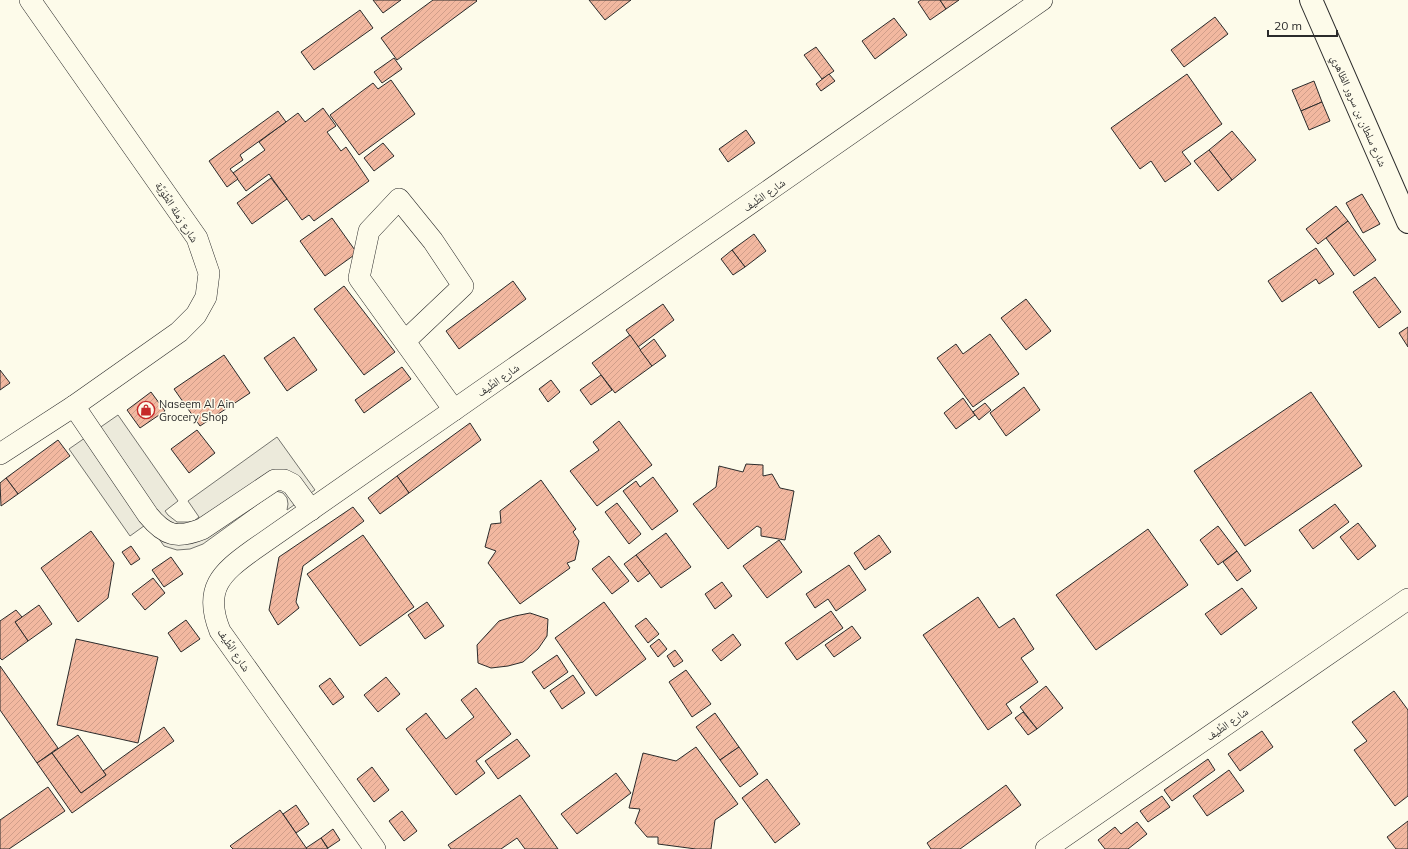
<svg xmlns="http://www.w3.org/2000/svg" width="1408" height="849" viewBox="0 0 1408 849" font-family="Mulish,'Noto Naskh Arabic',sans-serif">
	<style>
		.parking { fill: #eceadb; stroke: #74746e }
		.building { fill: url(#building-hatch); stroke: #2b2b2b }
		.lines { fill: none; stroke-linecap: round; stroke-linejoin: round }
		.minor-casing { stroke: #2b2b2b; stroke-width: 22 }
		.tertiary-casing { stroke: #2b2b2b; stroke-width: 24 }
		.minor { stroke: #fdfbea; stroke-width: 21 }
		.tertiary { stroke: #fdfbea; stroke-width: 22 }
		.labels { text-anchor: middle; stroke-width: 3; stroke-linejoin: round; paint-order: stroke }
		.street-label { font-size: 11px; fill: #2b2b2b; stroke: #fdfbea }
		.poi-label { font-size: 11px; fill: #2b2b2b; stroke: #fdfbea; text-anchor: start }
	</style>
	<defs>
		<pattern id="building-hatch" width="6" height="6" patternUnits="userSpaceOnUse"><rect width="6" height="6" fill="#f2b8a0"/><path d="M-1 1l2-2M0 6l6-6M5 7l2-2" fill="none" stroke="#d09e8a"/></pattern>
	</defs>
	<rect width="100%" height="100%" fill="#fdfbea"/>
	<path class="parking" d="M118,415l60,86 -13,10 3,4 9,7h11l6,-1 5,-4 -11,-16 89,-64 38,53 -28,20 1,-6 -1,-6 -4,-5 -7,-2 -73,53 -13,5 -13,1 -13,-4 -16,-23 -18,13 -61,-87z"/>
	<g class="building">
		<path d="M373,0h28l-18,13z"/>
		<path d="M433,0h43l1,1 -80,59 -16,-22z"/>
		<path d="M589,0h42l-26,20z"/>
		<path d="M921,0h19l6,9 -16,11 -12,-18z"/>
		<path d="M940,0h19l-13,9z"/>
		<path d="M360,10l13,18 -59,42 -13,-18z"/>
		<path d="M1215,17l13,17 -44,33 -13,-17z"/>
		<path d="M894,18l13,17 -32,24 -13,-18z"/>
		<path d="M816,47l18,24 -12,8 -18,-24z"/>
		<path d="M394,58l8,11 -20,14 -8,-11z"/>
		<path d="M829,74l6,7 -14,10 -5,-7z"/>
		<path d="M1187,74l35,50 -40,28 9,12 -26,18 -14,-21 -11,8 -29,-41z"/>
		<path d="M391,80l24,34 -56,41 -29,-40 43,-32 5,6z"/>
		<path d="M1314,81l8,21 -21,9 -9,-21z"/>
		<path d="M1322,102l8,19 -21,9 -8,-19z"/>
		<path d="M323,108l13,18 -9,6 14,19 5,-4 23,34 -55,40 -5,-6 -7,5 -33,-46 -23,17 -13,-18 32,-23 -6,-8 39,-29 7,9z"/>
		<path d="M278,111l8,11 -46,33 3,5 -13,9 8,10 -11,8 -18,-26z"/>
		<path d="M746,130l9,13 -27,19 -9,-13z"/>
		<path d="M1232,131l24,29 -24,20 -23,-30z"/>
		<path d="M383,143l11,13 -20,15 -10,-13z"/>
		<path d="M1209,150l23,30 -14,11 -24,-30z"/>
		<path d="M271,178l16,21 -35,25 -15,-21z"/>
		<path d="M1362,194l18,30 -17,9 -17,-30z"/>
		<path d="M1336,206l12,15 -30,23 -12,-15z"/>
		<path d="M332,218l25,35 -32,23 -25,-35z"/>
		<path d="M1348,221l28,39 -22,16 -28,-38z"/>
		<path d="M754,234l12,17 -21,16 -13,-17z"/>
		<path d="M1316,248l18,26 -15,10 -3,-5 -34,23 -14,-21z"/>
		<path d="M732,250l13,17 -12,8 -12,-16z"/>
		<path d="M1375,277l26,35 -22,16 -26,-36z"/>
		<path d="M513,281l13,18 -67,50 -13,-18z"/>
		<path d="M344,286l51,66 -31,23 -50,-66z"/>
		<path d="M1026,299l25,32 -25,19 -25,-32z"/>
		<path d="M663,304l11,16 -36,27 -12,-17z"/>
		<path d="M1408,327v20l-9,-14z"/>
		<path d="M990,334l29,40 -46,33 -36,-49 19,-14 7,10z"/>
		<path d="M630,335l22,31 -37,27 -23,-30z"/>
		<path d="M294,337l23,33 -30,21 -23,-33z"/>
		<path d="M654,339l12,17 -14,10 -12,-16z"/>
		<path d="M224,355l26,38 -50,33 -26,-37z"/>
		<path d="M402,367l9,12 -47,34 -9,-13z"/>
		<path d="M0,370l10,13 -10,7z"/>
		<path d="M601,375l11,15 -21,15 -11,-15z"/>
		<path d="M551,380l9,12 -12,10 -9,-13z"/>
		<path d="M1024,387l16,23 -34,26 -16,-23z"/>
		<path d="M151,392l14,19 -25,17 -13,-18z"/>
		<path d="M1311,392l51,74 -117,80 -51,-75z"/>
		<path d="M963,398l12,17 -19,14 -12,-16z"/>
		<path d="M985,403l6,7 -12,10 -6,-8z"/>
		<path d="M619,421l33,44 -55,41 -27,-35 29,-21 -6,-8z"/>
		<path d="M470,423l11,17 -72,53 -12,-17z"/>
		<path d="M197,430l18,23 -26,20 -18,-24z"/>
		<path d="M58,440l12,16 -52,38 -12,-16z"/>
		<path d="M746,464l17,1v11l9,-2 8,14 14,3 -9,49 -24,-4v-8l-4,-2 -29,23 -35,-45 23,-17 3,-21 24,6z"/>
		<path d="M397,476l12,17 -29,21 -12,-16z"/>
		<path d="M653,477l25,34 -26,19 -29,-39 13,-10 4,6z"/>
		<path d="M6,478l12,16 -17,12 -1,-23z"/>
		<path d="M541,480l35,49 -3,3 6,9 -4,19 -8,3 3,5 -50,36 -32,-41 8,-12 -11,-4 6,-23 10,-1 -1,-12z"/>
		<path d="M617,503l24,31 -12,10 -24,-32z"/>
		<path d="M1335,504l14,18 -36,27 -14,-19z"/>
		<path d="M353,507l11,14 -61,45 -7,36 3,6 -21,17 -9,-15 10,-53z"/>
		<path d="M1358,523l18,23 -18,14 -18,-23z"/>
		<path d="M1218,526l19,25 -19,14 -18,-25z"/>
		<path d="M1148,529l40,56 -92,65 -40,-55z"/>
		<path d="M91,531l23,32 -6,35 -30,24 -37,-54z"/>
		<path d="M666,533l25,34 -30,21 -25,-33z"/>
		<path d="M363,535l51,72 -54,39 -53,-72z"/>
		<path d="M879,535l12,17 -26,18 -11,-17z"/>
		<path d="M779,540l23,32 -35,26 -24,-32z"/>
		<path d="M131,546l9,13 -9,6 -9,-13z"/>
		<path d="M1237,551l14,20 -14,10 -14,-19z"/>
		<path d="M636,555l14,18 -12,9 -14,-18z"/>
		<path d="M609,556l20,25 -17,13 -20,-25z"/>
		<path d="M171,557l12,17 -19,13 -12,-17z"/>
		<path d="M849,565l17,25 -30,21 -8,-12 -13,9 -9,-14z"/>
		<path d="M153,578l12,15 -20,17 -13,-16z"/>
		<path d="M722,582l10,14 -17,13 -10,-15z"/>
		<path d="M1242,588l15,20 -36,27 -16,-21z"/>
		<path d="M978,597l21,31 15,-10 20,31 -13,9 17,24 -32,22 6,9 -24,17 -65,-95z"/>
		<path d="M427,602l17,24 -19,13 -17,-24z"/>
		<path d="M604,602l42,57 -50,37 -41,-58z"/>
		<path d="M39,605l13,19 -24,17 -13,-19z"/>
		<path d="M16,610l6,7 -7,5 13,19 -26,19 -2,-2v-37z"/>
		<path d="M831,611l12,17 -46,32 -12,-17z"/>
		<path d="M530,613l18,6 -1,17 -9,13 -15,13 -15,4 -17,2 -13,-5 -1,-18 22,-24 16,-5z"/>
		<path d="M646,618l13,16 -11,9 -13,-17z"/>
		<path d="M186,620l14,19 -19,13 -13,-19z"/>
		<path d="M852,626l9,12 -27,19 -9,-12z"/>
		<path d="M733,634l8,11 -20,16 -9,-11z"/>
		<path d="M76,639l82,18 -20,86 -81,-18z"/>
		<path d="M659,639l8,10 -9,8 -8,-11z"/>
		<path d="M675,650l8,11 -9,6 -7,-11z"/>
		<path d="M557,655l11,17 -24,17 -12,-17z"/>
		<path d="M0,666l58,82 -21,15 -37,-53z"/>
		<path d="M686,670l25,34 -19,13 -23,-35z"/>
		<path d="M573,675l12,18 -23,16 -12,-18z"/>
		<path d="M386,677l14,17 -22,18 -14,-17z"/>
		<path d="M330,678l14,19 -11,8 -14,-19z"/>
		<path d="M1046,686l17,22 -26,21 -17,-22z"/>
		<path d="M476,688l35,46 -35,27 9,12 -29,22 -50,-66 20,-16 20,26 28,-22 -13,-17z"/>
		<path d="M1394,691l14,19v86l-13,10 -41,-56 13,-9 -15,-19z"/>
		<path d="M1023,712l14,17 -9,6 -13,-17z"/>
		<path d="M715,713l24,34 -19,13 -24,-33z"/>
		<path d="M164,727l10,14 -102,72 -35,-50 15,-10 29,40 25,-18 -3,-4z"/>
		<path d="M1262,731l11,16 -33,24 -12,-17z"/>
		<path d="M78,735l28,40 -25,18 -29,-40z"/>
		<path d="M517,739l13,17 -32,23 -13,-18z"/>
		<path d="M696,747l42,57 -23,16 -4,29h-15l-38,-5v-7h-11l-12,-14 5,-14 -11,-1 14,-55 33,8z"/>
		<path d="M739,747l19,27 -18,13 -20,-27z"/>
		<path d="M1208,759l7,11 -43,31 -8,-11z"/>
		<path d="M372,767l17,23 -15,12 -17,-23z"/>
		<path d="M1229,770l15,21 -37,25 -14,-20z"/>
		<path d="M616,773l15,20 -54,41 -16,-20z"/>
		<path d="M767,779l33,45 -25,19 -33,-45z"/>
		<path d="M1006,785l15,20 -61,44h-29l-4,-6z"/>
		<path d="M48,787l17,24 -56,38h-9v-29z"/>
		<path d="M520,795l38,54h-33l-8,-11 -16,11h-50l-3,-4z"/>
		<path d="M1162,796l8,11 -22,15 -8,-11z"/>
		<path d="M296,805l13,19 -13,9 -13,-19z"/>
		<path d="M280,810l27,39h-74l-3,-3z"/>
		<path d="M402,811l15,20 -13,10 -15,-20z"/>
		<path d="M1408,821v28h-12l-9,-12z"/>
		<path d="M1137,822l10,12 -19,15h-23l-7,-9 17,-13 6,7z"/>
		<path d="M333,829l7,11 -12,8 -7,-10z"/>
		<path d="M321,838l7,11h-21l-1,-1z"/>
	</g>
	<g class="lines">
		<defs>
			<g id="minor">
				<path d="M405,341l58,-55 -30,-45 -34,-42 -30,32 -10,47 95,132"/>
				<path d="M74,406l74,109c17,21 29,24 54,14l73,-49h9l8,4 19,26"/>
				<path d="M0,454l74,-48 105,-74 17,-17 10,-18 3,-24 -12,-35 -167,-238"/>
				<path d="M375,849l-155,-218c-17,-42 1,-58 33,-81l789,-550"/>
				<path d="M1046,849l362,-250"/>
			</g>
			<path id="tertiary" d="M1311,0l97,222"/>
		</defs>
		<use href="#minor" class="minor-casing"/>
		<use href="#tertiary" class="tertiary-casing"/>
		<use href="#minor" class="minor"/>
		<use href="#tertiary" class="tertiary"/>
	</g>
	<defs>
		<symbol id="shop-ring" viewBox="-11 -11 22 22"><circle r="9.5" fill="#fdfbea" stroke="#c62828" stroke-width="1.5"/><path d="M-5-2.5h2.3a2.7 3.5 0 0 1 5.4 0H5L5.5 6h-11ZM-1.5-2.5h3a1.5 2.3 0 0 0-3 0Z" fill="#c62828"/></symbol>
	</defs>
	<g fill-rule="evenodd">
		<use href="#shop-ring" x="136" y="400" width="20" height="20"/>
	</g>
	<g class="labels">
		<g class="street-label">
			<text transform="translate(1359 111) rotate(66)" y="4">شارع سلطان بن سرور الظاهري</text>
			<text transform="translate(764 195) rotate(-35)" y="4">شارع الطِّيف</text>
			<text transform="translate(177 212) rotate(57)" y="4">شارع رَملة الطِّوَيَّة</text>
			<text transform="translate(498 380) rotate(-35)" y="4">شارع الطِّيف</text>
			<text transform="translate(234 650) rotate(56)" y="4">شارع الطِّيف</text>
			<text transform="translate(1227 724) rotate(-35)" y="4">شارع الطِّيف</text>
		</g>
		<g class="poi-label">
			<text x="159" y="408">Naseem Al Ain<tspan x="159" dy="13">Grocery Shop</tspan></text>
		</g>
	</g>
	<path d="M1268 30v6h69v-6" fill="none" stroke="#2b2b2b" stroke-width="2"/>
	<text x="1274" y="30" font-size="12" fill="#2b2b2b" stroke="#fdfbea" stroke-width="3" paint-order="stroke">20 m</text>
</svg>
